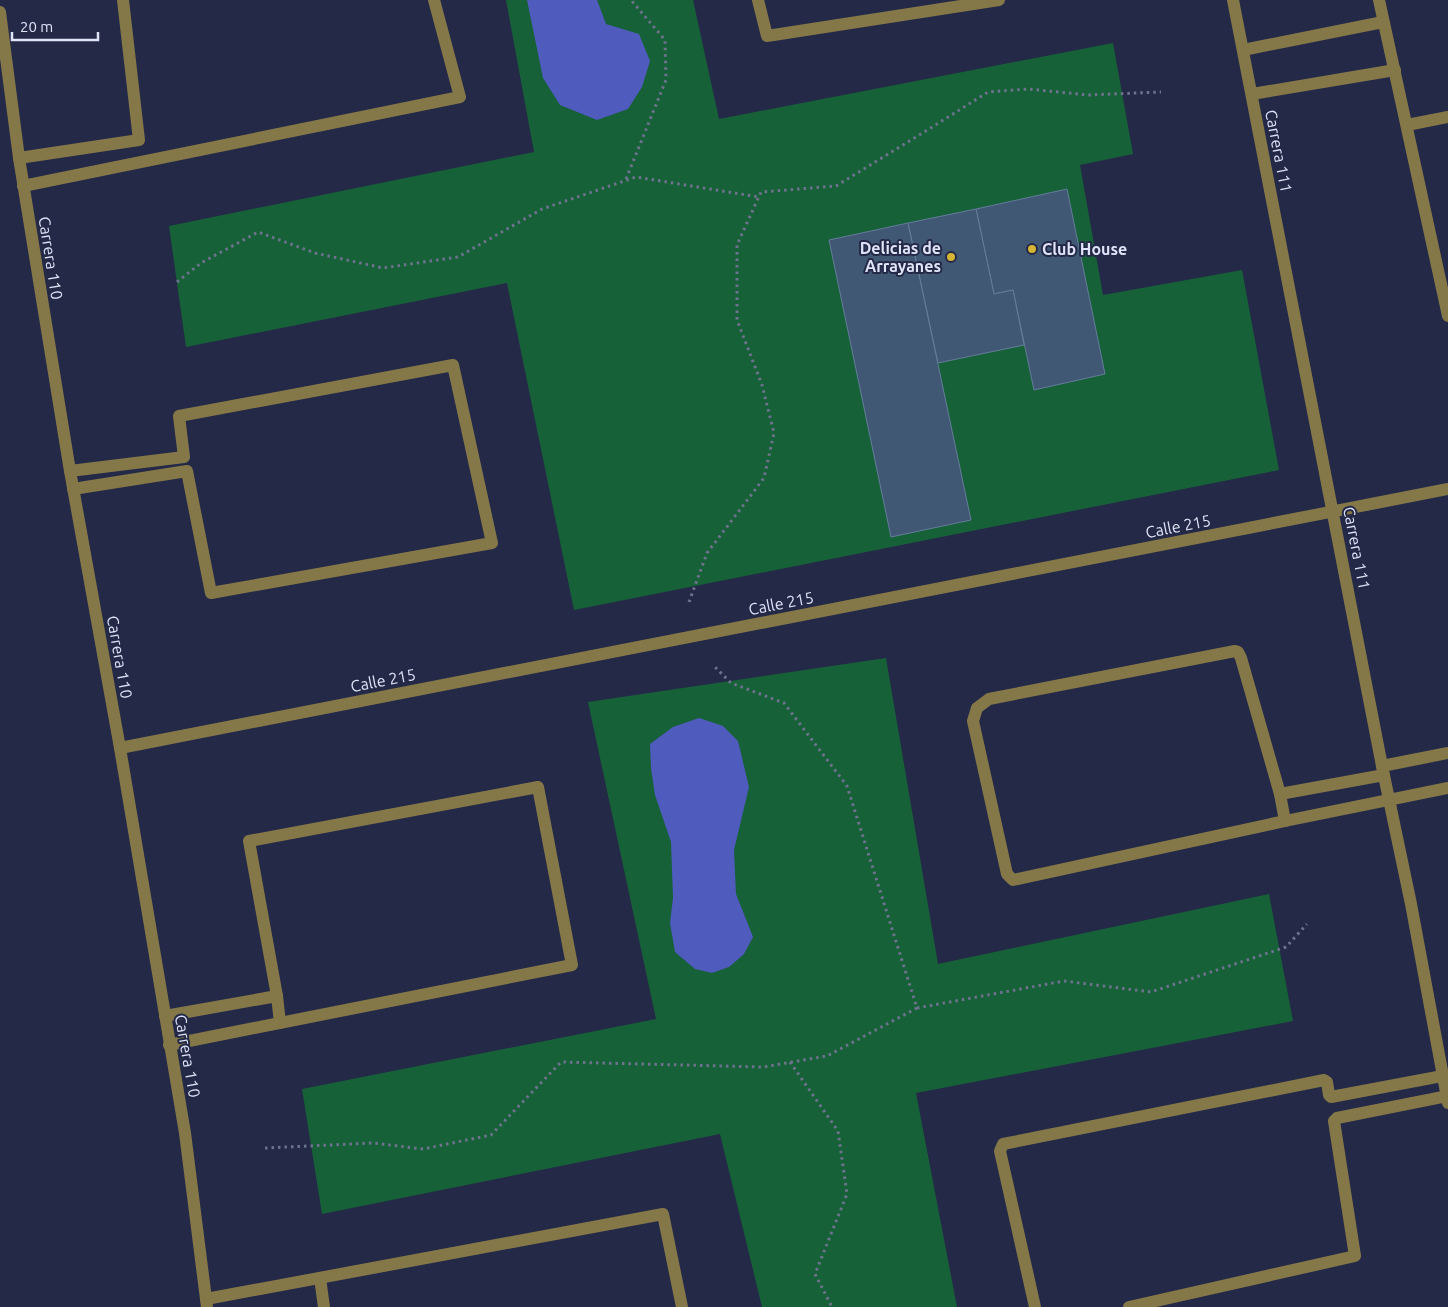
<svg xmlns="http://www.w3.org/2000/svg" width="1448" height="1307" viewBox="0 0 1448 1307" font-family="Ubuntu,sans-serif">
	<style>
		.green { fill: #176139 }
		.water { fill: #4f5bbd }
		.building { fill: #415875; stroke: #647c9b }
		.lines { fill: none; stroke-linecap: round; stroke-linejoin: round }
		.path { stroke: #6e738d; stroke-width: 3; stroke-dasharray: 2.5 4; stroke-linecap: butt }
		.minor { stroke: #857848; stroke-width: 12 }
		.poi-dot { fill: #d5b534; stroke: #242947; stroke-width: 2 }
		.labels { text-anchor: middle; stroke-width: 4; stroke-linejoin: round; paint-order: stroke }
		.street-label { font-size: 16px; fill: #dfe4f8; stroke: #242947 }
		.poi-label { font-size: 16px; font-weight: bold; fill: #dfe4f8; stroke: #242947; text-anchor: end }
	</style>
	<rect width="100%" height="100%" fill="#242947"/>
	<g class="green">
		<path d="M506,0h187l26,119 394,-76 20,111 -53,11 23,130 139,-25 37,200 -705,140 -67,-327 -321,64 -17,-121 365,-74z"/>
		<path d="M886,658l52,306 331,-70 24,127 -377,72 41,214h-195l-42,-173 -398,80 -20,-125 354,-70 -68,-317z"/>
	</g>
	<g class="water">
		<path d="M527,0h70l9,24 33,10 11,27 -8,26 -14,22 -31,11 -37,-15 -17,-27z"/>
		<path d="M699,718l24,8 15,15 11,46 -15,63 2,44 17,43 -9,17 -15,13 -17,6 -17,-4 -20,-17 -5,-29 3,-25 -2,-56 -16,-47 -4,-27 -1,-24 23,-17z"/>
	</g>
	<g class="building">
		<path d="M1067,189l38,185 -71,16 -21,-100 -19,4 -18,-85z"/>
		<path d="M976,209l18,85 19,-4 11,55 -86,18 -30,-140z"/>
		<path d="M908,223l63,297 -80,17 -62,-297z"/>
	</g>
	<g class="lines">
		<g class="path">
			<path d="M626,179l40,-99 -1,-40 -34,-40"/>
			<path d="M177,282l24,-19 57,-31 57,21 68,15 75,-11 84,-48 94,-32 123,20"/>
			<path d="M689,602l18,-49 57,-75 10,-45 -12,-48 -25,-65v-75l24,-53 75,-6 93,-57 59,-37 40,-3 60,6 73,-3"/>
			<path d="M917,1008l147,-27 87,11 135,-45 21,-23"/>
			<path d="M790,1062l48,69 9,63 -32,80 17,33"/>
			<path d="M265,1148l108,-5 50,6 68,-14 70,-73 202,5 64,-11 90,-48 -70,-222 -63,-83 -53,-20 -16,-16"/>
		</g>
		<g class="minor">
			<path d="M758,0l9,36 232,-36"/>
			<path d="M1233,0l149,766 29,138 37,199"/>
			<path d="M1379,0l69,316"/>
			<path d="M0,12l19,146 51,313 50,277 65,385 22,174"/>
			<path d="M1243,50l140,-28"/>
			<path d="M1252,94l143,-24"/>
			<path d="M1407,125l41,-8"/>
			<path d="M19,158l120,-18 -16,-140"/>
			<path d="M23,186l437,-89 -26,-97"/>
			<path d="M70,471l114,-14 -5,-41 274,-51 39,178 -281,50 -24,-122 -114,18"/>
			<path d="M120,748l1328,-259"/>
			<path d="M1382,766l66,-13"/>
			<path d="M1384,775l-104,19 -39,-136 -3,-6 -3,-1 -246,48 -12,9 -4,13 34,153 6,6 272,-59 163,-33"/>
			<path d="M1280,794l5,27"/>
			<path d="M277,996l3,27"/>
			<path d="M165,1016l112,-20 -28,-155 289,-54 34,178 -403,80"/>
			<path d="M320,1278l4,29"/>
			<path d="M206,1299l457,-85 19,93"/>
			<path d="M1035,1307l-35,-156 3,-7 321,-64 3,2 2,13 2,2 117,-22"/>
			<path d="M1129,1307l226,-51 -21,-135 3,-3 111,-22"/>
		</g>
	</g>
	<g class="poi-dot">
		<circle cx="1032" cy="249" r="5"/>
		<circle cx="951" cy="257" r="5"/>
	</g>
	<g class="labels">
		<g class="street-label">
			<text transform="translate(1279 151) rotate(79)" y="6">Carrera 111</text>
			<text transform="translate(51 258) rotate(81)" y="6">Carrera 110</text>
			<text transform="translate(1178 526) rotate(-11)" y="6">Calle 215</text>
			<text transform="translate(1357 548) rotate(79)" y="6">Carrera 111</text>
			<text transform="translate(781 603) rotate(-11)" y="6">Calle 215</text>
			<text transform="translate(120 657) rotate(80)" y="6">Carrera 110</text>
			<text transform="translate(383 680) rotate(-11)" y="6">Calle 215</text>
			<text transform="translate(188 1056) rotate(80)" y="6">Carrera 110</text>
		</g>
		<g class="poi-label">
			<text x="941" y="254">Delicias de<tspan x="941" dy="18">Arrayanes</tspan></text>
			<text x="1042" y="255" text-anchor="start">Club House</text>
		</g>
	</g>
	<path d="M12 32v8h86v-8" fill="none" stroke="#dfe4f8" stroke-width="2.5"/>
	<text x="20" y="32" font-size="15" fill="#dfe4f8" stroke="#242947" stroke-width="4" paint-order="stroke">20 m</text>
</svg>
